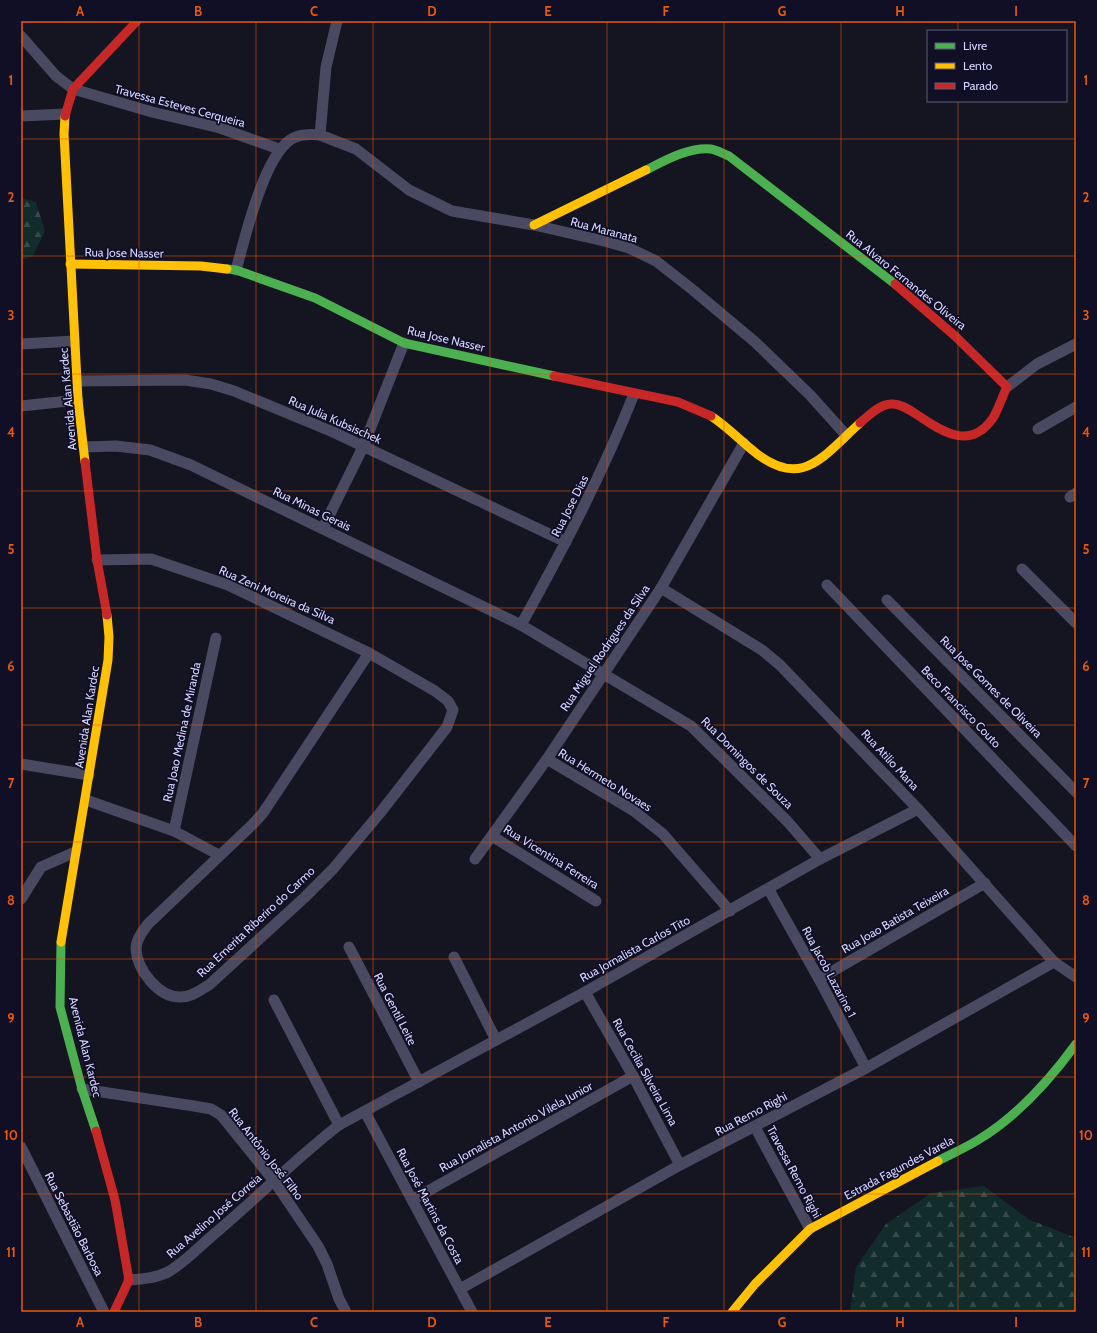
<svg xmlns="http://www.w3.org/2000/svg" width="1097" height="1333" viewBox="0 0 1097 1333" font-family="Cabin,sans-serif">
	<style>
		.forest { fill: url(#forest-firs) }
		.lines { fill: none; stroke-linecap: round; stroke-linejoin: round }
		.street { stroke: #494a62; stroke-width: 11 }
		.fast { stroke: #4caf50; stroke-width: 9 }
		.slow { stroke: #ffc107; stroke-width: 9 }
		.jam { stroke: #c62828; stroke-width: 9 }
		.grid { fill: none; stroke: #e8590c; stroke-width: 1; stroke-opacity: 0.55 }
		.labels { text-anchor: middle; stroke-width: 3.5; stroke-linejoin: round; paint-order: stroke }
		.street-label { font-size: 12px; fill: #d5d4ff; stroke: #110f26 }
		.neatline { fill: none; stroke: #e8590c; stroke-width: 1.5 }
		.grid-label { font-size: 13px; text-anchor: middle; font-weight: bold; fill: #e8590c }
	</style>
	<defs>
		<pattern id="forest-firs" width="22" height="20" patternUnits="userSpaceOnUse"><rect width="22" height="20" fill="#122c2b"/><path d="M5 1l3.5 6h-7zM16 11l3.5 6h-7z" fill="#344a4b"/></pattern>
	</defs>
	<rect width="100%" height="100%" fill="#151421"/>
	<g class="forest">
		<path d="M21,198l15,4 9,29 -12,25 -12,4z"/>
		<path d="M984,1186l44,33 48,19v74h-226l6,-45 30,-43 45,-31z"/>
	</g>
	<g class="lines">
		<g class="street">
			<path d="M337,21l-11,46 -6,68 36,14 53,41 43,21 82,14 70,16 25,7 27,13 37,29 62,52 55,53 36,40"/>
			<path d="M21,36l35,40 17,13 79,23 68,16 59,21"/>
			<path d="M21,116l44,-2"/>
			<path d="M236,270c9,-32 27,-111 54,-130 9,-6 19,-6 30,-5"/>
			<path d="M21,344l53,-3"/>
			<path d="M78,381l107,-1 26,4 23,7 99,41 233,110"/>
			<path d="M1007,387l30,-23 39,-20"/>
			<path d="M21,406l57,-6"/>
			<path d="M1038,429l38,-22"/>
			<path d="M84,447l32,-1 34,4 41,15 330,160 170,101 97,96 32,37"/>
			<path d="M1070,497l6,-4"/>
			<path d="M323,528l40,-81 41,-104"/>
			<path d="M97,560l54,-1 77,26 141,68 66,38 13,10 5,9 -6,17 -67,86 -47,56 -29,29 -95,87c-9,5 -17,12 -28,12 -22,1 -44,-27 -45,-48 0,-10 7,-18 12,-25l105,-100 10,-11 106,-160"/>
			<path d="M1022,569l54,54"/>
			<path d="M827,585l249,261"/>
			<path d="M661,588l101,62 18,15 138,144 136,153 22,15"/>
			<path d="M887,600l189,192"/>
			<path d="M521,625c42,-76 81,-150 113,-231"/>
			<path d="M547,759l87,52 29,23 67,77"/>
			<path d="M21,764l68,11"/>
			<path d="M86,800l88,31 45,24"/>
			<path d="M174,831l42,-193"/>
			<path d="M492,836l104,65"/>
			<path d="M475,859l72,-100 114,-171 83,-145"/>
			<path d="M769,890l50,89 47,89"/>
			<path d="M21,899l20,-32 34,-15"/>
			<path d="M349,947l70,135"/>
			<path d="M454,957l42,83"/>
			<path d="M819,979l166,-96"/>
			<path d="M585,992l48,84 47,89"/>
			<path d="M274,1000l65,125"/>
			<path d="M82,1089l112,17 17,3 10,6 53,66 44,65 9,18 12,35 7,13"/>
			<path d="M365,1112l107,200"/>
			<path d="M755,1127l55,102"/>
			<path d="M21,1147l83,165"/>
			<path d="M412,1200l221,-124"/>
			<path d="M129,1280c14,-1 27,-2 39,-8 16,-9 31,-25 45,-37 43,-36 82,-76 126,-110l246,-133 235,-133 98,-50"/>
			<path d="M460,1289l220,-124 186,-97 188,-106"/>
		</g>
		<g class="fast">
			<path d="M646,170c20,-10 43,-23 65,-21 6,1 13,5 18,7l166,128"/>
			<path d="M227,269l9,1 79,28 89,45 150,33"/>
			<path d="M61,942l-1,65 22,82 14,42"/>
			<path d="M938,1161c13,-7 27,-13 40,-21 40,-24 71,-59 98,-96"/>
		</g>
		<g class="slow">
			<path d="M65,116l-1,18 14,266 7,62"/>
			<path d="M534,225l112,-55"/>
			<path d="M70,264l131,2 26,3"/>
			<path d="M711,416c15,10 27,22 40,33 50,43 71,8 109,-26"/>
			<path d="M61,942l47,-282 1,-23 -2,-22"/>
			<path d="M732,1312l23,-28 55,-55 128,-68"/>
		</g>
		<g class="jam">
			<path d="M65,116l8,-27 64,-68"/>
			<path d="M554,376l124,26 33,14"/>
			<path d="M860,423c8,-7 20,-19 31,-19 10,-1 20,7 28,12 25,17 52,34 74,2 6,-10 9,-21 14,-31l-52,-51 -60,-52"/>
			<path d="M85,462l12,98 10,55"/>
			<path d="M96,1131l19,69 14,80 -15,32"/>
		</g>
	</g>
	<path class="grid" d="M139,21v1291M256,21v1291M373,21v1291M490,21v1291M607,21v1291M724,21v1291M841,21v1291M958,21v10M958,101v1211M21,139h1055M21,256h1055M21,374h1055M21,491h1055M21,608h1055M21,725h1055M21,842h1055M21,959h1055M21,1077h1055M21,1194h1055"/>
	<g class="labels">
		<g class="street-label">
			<text transform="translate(180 106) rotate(15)" y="4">Travessa Esteves Cerqueira</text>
			<text transform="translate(604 230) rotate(15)" y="4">Rua Maranata</text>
			<text transform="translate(124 253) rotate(1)" y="4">Rua Jose Nasser</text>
			<text transform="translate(906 280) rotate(39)" y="4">Rua Alvaro Fernandes Oliveira</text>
			<text transform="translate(446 339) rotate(13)" y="4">Rua Jose Nasser</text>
			<text transform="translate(68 399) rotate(-95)" y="4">Avenida Alan Kardec</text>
			<text transform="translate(335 420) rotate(24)" y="4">Rua Julia Kubsischek</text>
			<text transform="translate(570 506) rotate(-63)" y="4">Rua Jose Dias</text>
			<text transform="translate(312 509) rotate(26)" y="4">Rua Minas Gerais</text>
			<text transform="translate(277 595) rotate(24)" y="4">Rua Zeni Moreira da Silva</text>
			<text transform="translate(605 648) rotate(-56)" y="4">Rua Miguel Rodrigues da Silva</text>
			<text transform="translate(991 687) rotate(45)" y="4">Rua Jose Gomes de Oliveira</text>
			<text transform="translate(961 707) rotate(46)" y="4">Beco Francisco Couto</text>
			<text transform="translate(87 717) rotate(-81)" y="4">Avenida Alan Kardec</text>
			<text transform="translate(182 732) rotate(-78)" y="4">Rua Joao Medina de Miranda</text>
			<text transform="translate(890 760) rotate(47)" y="4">Rua Atilio Mana</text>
			<text transform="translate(747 763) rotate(45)" y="4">Rua Domingos de Souza</text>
			<text transform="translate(605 780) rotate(32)" y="4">Rua Hermeto Novaes</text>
			<text transform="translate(551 857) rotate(32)" y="4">Rua Vicentina Ferreira</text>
			<text transform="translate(895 920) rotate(-30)" y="4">Rua Joao Batista Teixeira</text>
			<text transform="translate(256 922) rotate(-43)" y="4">Rua Emerita Riberiro do Carmo</text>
			<text transform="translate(635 949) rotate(-29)" y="4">Rua Jornalista Carlos Tito</text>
			<text transform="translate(829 972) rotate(62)" y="4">Rua Jacob Lazarine 1</text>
			<text transform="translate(395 1009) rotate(63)" y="4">Rua Gentil Leite</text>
			<text transform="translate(85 1047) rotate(76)" y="4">Avenida Alan Kardec</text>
			<text transform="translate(645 1072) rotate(61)" y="4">Rua Cecilia Silveira Lima</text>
			<text transform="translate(751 1114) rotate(-28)" y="4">Rua Remo Righi</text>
			<text transform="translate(516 1127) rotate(-29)" y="4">Rua Jornalista Antonio Vilela Junior</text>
			<text transform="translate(266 1154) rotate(52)" y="4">Rua Antônio José Filho</text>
			<text transform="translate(899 1168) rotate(-28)" y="4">Estrada Fagundes Varela</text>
			<text transform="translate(794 1172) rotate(62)" y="4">Travessa Remo Righi</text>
			<text transform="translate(430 1206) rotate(62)" y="4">Rua José Martins da Costa</text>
			<text transform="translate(214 1216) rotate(-41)" y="4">Rua Avelino José Correia</text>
			<text transform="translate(74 1224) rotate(63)" y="4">Rua Sebastião Barbosa</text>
		</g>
	</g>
	<rect width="1097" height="1333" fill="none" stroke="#110f26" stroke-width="44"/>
	<rect x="927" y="30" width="140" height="72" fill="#110f26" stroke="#5f5e7d"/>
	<rect x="935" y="43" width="20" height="6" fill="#4caf50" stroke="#5f5e7d"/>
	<text x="963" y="50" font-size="12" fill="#d5d4ff">Livre</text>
	<rect x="935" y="63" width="20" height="6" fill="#ffc107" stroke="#5f5e7d"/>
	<text x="963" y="70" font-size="12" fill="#d5d4ff">Lento</text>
	<rect x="935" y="83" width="20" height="6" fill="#c62828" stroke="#5f5e7d"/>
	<text x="963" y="90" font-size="12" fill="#d5d4ff">Parado</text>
	<rect x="22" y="22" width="1053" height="1289" class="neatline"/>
	<g class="grid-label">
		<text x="80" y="16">A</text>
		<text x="198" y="16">B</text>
		<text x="314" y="16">C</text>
		<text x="432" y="16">D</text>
		<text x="548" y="16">E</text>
		<text x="666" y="16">F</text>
		<text x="782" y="16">G</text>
		<text x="900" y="16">H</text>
		<text x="1016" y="16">I</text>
		<text x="11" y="85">1</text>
		<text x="1086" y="85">1</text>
		<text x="11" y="202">2</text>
		<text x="1086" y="202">2</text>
		<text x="11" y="320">3</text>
		<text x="1086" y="320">3</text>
		<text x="11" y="437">4</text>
		<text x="1086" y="437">4</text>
		<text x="11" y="554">5</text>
		<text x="1086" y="554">5</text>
		<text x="11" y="671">6</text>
		<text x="1086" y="671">6</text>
		<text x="11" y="788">7</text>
		<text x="1086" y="788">7</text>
		<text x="11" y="905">8</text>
		<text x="1086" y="905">8</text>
		<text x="11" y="1023">9</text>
		<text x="1086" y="1023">9</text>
		<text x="11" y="1140">10</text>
		<text x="1086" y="1140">10</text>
		<text x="11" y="1257">11</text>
		<text x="1086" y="1257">11</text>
		<text x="80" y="1327">A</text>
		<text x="198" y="1327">B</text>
		<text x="314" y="1327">C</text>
		<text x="432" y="1327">D</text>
		<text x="548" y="1327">E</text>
		<text x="666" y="1327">F</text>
		<text x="782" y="1327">G</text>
		<text x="900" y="1327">H</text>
		<text x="1016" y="1327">I</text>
	</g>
</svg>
